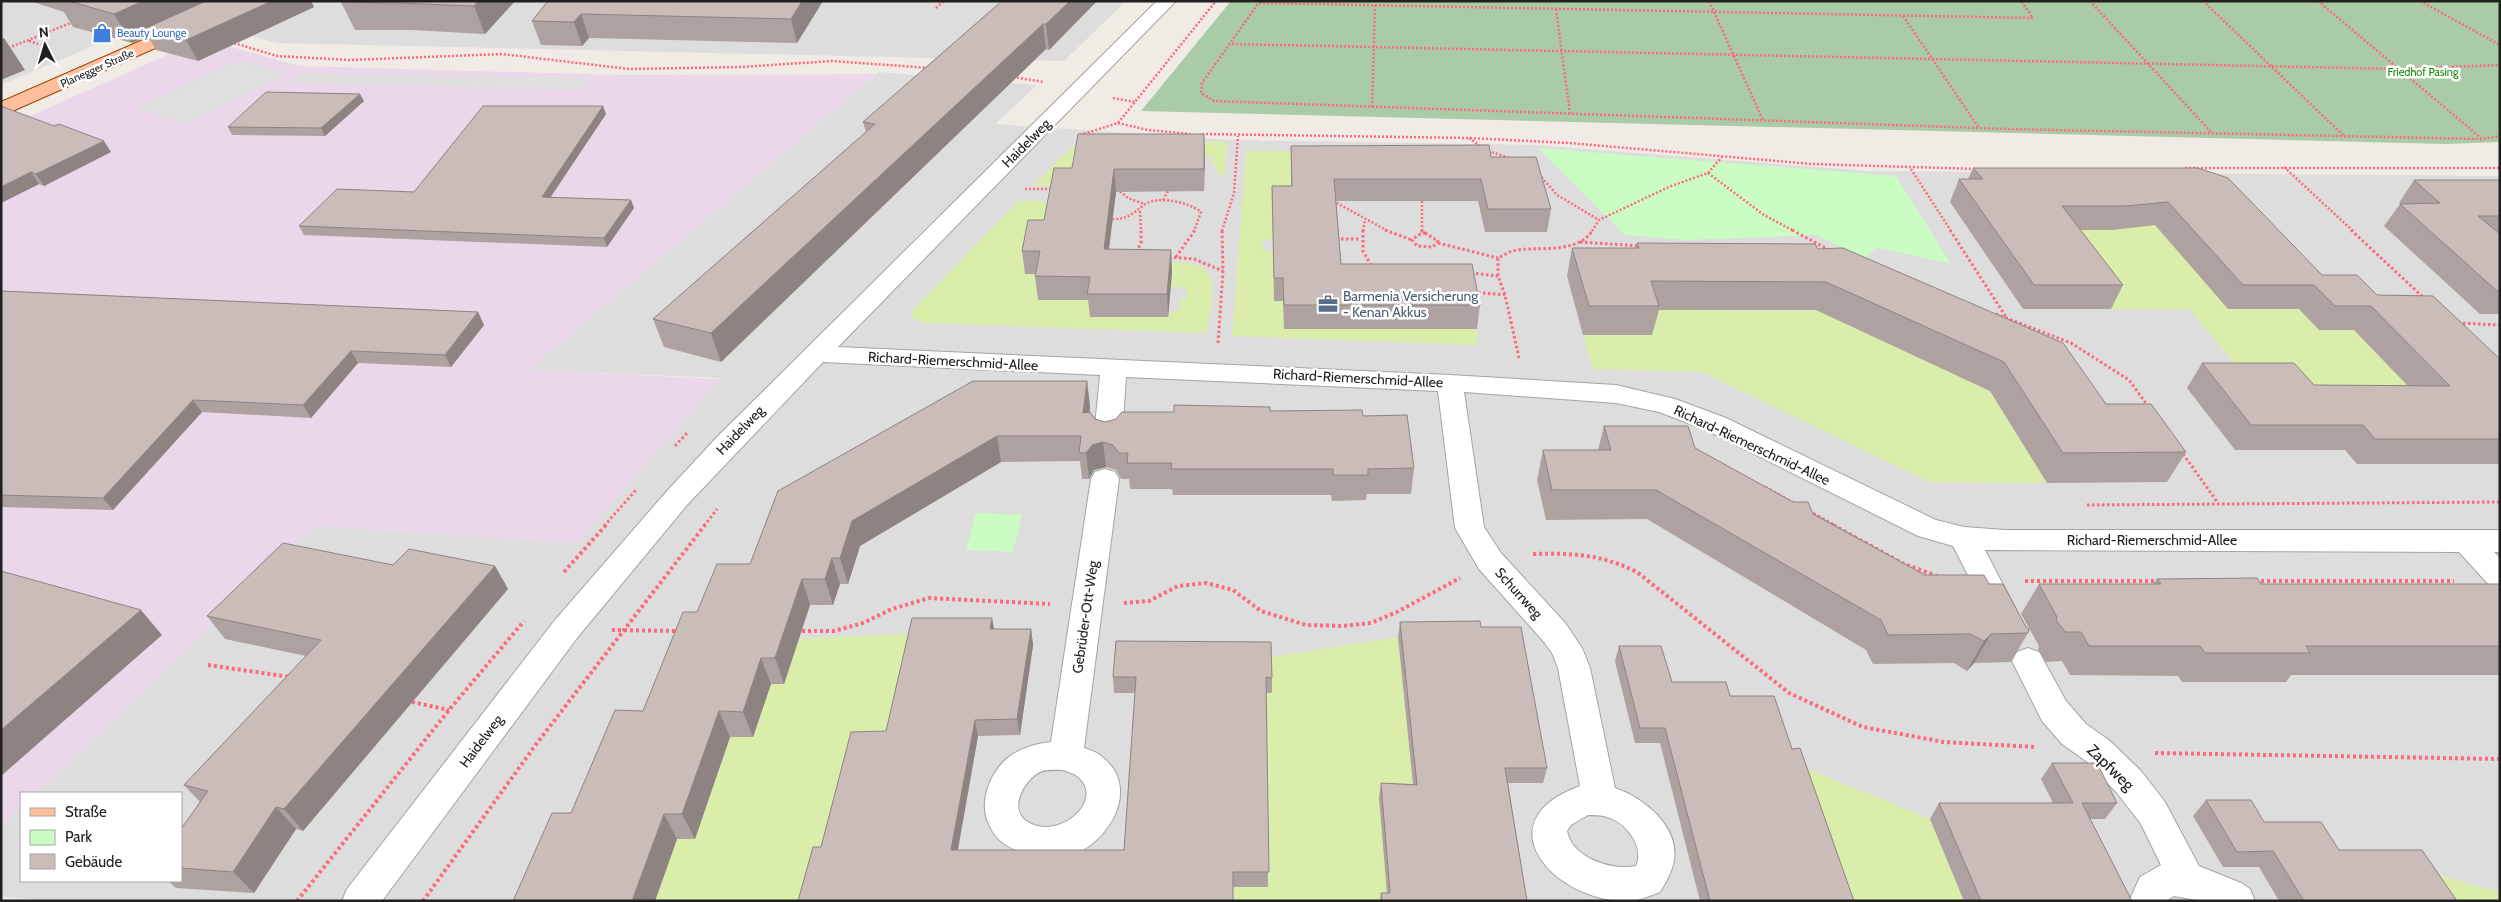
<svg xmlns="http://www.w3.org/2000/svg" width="2501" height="902" viewBox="0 0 2501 902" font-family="Cabin,sans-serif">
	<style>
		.residential { fill: #dedddd }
		.industrial { fill: #ead8ea }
		.grass { fill: #daedab }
		.cemetery { fill: #a9cba6 }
		.park { fill: #cbfcc3 }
		.parking { fill: #e0e0e0 }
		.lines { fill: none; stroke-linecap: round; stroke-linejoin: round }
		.minor-casing { stroke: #a4a4a4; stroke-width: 2 }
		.major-casing { stroke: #9c4600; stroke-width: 2 }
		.path-far2 { stroke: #ff697b; stroke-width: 2.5; stroke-dasharray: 2 2; stroke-linecap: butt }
		.path-far1 { stroke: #ff697b; stroke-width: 3; stroke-dasharray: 2.5 2.5; stroke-linecap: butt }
		.path { stroke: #ff697b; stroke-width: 4; stroke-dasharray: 3 3; stroke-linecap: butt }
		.minor { fill: #fff; fill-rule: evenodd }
		.major { fill: #ffbf9d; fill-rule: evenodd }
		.wall { fill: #ada29f }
		.shaded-wall { fill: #8d8482 }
		.building { fill: #c9bcb9; stroke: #8d8482 }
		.labels { text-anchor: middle; stroke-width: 5; stroke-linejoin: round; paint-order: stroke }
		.far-shop-label { font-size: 11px; fill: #366cbe; stroke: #fff; text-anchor: start }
		.far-street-label { font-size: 11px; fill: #202020; stroke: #fff }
		.far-park-label { font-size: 11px; fill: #188607; stroke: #fff }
		.street-label { font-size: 14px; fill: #202020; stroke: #fff }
		.service-label { font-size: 14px; fill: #4e5e75; stroke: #fff; text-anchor: start }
		.near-street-label { font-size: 16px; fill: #202020; stroke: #fff }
	</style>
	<rect width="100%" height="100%" fill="#f1ebe6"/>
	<g class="residential">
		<path d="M1,1h1125l-62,60 -787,-18 -108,-29 -168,71z"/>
		<path d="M879,72l158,13 -42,39 238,16 301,5 335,26 631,5v725h-2458l-41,-5v-68l20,-20v73h160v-88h-144l278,-267 262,16 142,-164 -191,-8z"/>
	</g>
	<path class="industrial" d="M203,39l96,27 323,9 254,-1 -347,296 191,9 -143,164 -262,-17 -278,267h-16v15l-20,20v-699z"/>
	<g class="grass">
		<path d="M1115,139l112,3 -2,33h-8v-9h-4v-10h-132l-6,30h-42l35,-36 11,-7z"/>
		<path d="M1458,150l-166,58 -19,31 -10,1v11h10l1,50h9l1,28h193v16l-245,-9 14,-185z"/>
		<path d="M1018,201h37l-13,73 50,26 -2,17h79l1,-6h9l1,-12h6l1,-12h-16l1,-14 -13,-9c16,-3 51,-4 53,19 1,16 -3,34 -5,50l-282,-10 -13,-5v-7z"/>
		<path d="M2070,224h106l123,85 20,21h35l45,47h5l35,36 -184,-25 -65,-78 -79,-1z"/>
		<path d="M1644,310l181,1 165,80 57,92 -118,-1 -227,-110 -109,-3 -10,-34h69z"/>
		<path d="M916,633l-25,114 -82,154h-154l22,-62h18l35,-102h23l18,-53h13l15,-45z"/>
		<path d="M1398,637l16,161 -27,103h-153v-15h34l-2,-193h5v-36z"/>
		<path d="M1793,763l137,56 34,82h-123z"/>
		<path d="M2405,866l95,26v9h-71z"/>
	</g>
	<path class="cemetery" d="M1231,1h1269v141l-55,2 -1304,-33z"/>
	<g class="park">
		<path d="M1538,148l358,28 55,88 -75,-17 -10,11 -50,-23 -130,5 -61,-5z"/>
		<path d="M976,513l46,2 -9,37 -47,-2z"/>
	</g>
	<g class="parking">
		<path d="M240,60l48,14 -104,50 -48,-16z"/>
		<path d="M300,73l291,6 -9,11 -294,-7z"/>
	</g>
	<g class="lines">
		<defs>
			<g id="minor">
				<path d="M1157,1h19l-338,346 612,28 166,10 59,14 51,19 210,102 28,7 41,3h495v22h-6l6,6v30l-11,-3 -30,-33 -474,-2 30,58 -4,8 -11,4 -11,-4 -36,-70 -35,-10 -212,-106 -47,-18 -43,-9 -152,-11 20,135 17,26 65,71 16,24 8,20 25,120c29,10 64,38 59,72 -2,12 -8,22 -14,32 -10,4 -22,9 -33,9 -71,1 -146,-79 -47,-115l-22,-118 -6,-15 -8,-11 -65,-73 -24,-41 -17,-137 -312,-14 -4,60 -4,6 -10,3 -10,-3 -4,-6 6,-62 -277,-13 -136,143 -110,133 -195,263h-40l5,-12 208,-269 112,-129 51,-55zM1588,815c6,0 13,0 19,2 19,5 38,30 29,49 -24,5 -64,-8 -69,-35l4,-6z"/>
				<path d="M1105,469l10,3 4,7 -35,269c5,2 13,4 17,8 50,37 -8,112 -59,103 -6,-1 -12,-4 -18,-6 -18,-6 -29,-13 -36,-31 -10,-23 5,-57 27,-69 10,-6 24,-10 36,-11l40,-263 4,-7zM1063,770c4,2 10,3 14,6 31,24 -21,68 -52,44 -16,-13 0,-41 15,-48 7,-3 16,-2 23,-2z"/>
				<path d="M2028,648l11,4 27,49 20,23 24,17 31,30 24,31 34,64 42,17 9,6 5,12h-53l-28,-5 -8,5h-37l11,-24 21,-12 -20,-41 -24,-31 -31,-32 -24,-17 -20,-23 -30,-60 5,-9z"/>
			</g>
			<path id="major" d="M232,1h24l-3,4 -252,111v-14z"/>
		</defs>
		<use href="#minor" class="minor-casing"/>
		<use href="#major" class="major-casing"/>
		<g class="path-far2">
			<path d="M1260,1l-58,82 -1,10 13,8 792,28 476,10 18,-3"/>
			<path d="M1709,1l54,119"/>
			<path d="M2090,1l122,132"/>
			<path d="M2203,1l142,136"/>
			<path d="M2222,1h132"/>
			<path d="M2318,1l163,137"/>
			<path d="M2420,1l80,44"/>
			<path d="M1259,3l774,15 -12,-17"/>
			<path d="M936,8l8,-7"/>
			<path d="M1556,9l14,105"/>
			<path d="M1903,16l76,112"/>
			<path d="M29,41l9,3"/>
			<path d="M234,43l43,13 73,4 152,-6 127,15 112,-2 91,-6 98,7"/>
			<path d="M1232,44l1166,25 102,-4"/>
			<path d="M1,51l72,-29"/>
			<path d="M1013,77l31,5"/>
			<path d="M1113,98l22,4"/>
			<path d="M1372,107l3,-102"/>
			<path d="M1118,123l30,7 42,4"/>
			<path d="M1202,134l267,4 100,5 243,21 165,5"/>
			<path d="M1080,135l38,-12 98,-122"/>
			<path d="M1469,138l13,9"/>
			<path d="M1488,151l22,7"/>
			<path d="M2284,167l69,64"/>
			<path d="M2185,168h315"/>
			<path d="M1911,169l40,62"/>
			<path d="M1708,173l56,42 30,16"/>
			<path d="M1539,174l18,21 42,25"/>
			<path d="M1025,189h29"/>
			<path d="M1117,189l11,9 16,6"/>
			<path d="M1163,200l5,-9"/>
			<path d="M1333,201l55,30"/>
			<path d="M1422,201v30"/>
			<path d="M1140,211l1,20"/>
			<path d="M1112,219c15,1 21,-6 32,-14 13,-10 45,-3 57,7l-7,19"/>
			<path d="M1222,231l12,-38 4,-57"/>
			<path d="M1363,231l2,-11"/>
			<path d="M1592,231l7,-11 72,-34 37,-13 14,-16"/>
		</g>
		<g class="path-far1">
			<path d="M1363,230v21l9,16"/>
			<path d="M1385,230l27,10"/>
			<path d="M1422,230v3"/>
			<path d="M1792,230l37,20"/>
			<path d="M1950,230l56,87"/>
			<path d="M2351,230l73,68"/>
			<path d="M1425,233l13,8 -5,6 -16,-1 -5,-6 6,-5z"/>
			<path d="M1336,239h24"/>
			<path d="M1580,242l61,4"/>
			<path d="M1438,243l60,15"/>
			<path d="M1136,252l5,-9v-13"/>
			<path d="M1169,257l25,2 29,12"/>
			<path d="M1176,257l19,-27"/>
			<path d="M1471,273l27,3"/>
			<path d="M1473,292l32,3"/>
			<path d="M1996,314l75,29 58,37 19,26"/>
			<path d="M2458,323l42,2"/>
			<path d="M1218,343l5,-72 -1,-41"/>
			<path d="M1519,358l-14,-63 -7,-19v-18c5,-2 9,-5 14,-7 24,-6 64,5 81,-21"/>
			<path d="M675,446l13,-14"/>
			<path d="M2183,454l35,49"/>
			<path d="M1765,487l32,18"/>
			<path d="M2087,505l413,-3"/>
			<path d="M1809,511l27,15"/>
			<path d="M604,526l32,-36"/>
			<path d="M704,526l13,-17"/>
		</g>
		<g class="path">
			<path d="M1833,525l69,38 35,13"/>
			<path d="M1533,554c40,-1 67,0 104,18l152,121 74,34 81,15 92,5"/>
			<path d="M564,572l42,-47"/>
			<path d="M2025,581h134"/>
			<path d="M2255,581h199"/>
			<path d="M1124,603l25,-2 29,-15 28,-3 27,7 28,21 45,14 37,1 28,-3 26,-11 63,-34"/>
			<path d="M612,630l67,1"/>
			<path d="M802,631h32l29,-8 29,-14 37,-11 121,6"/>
			<path d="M208,665l82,12"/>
			<path d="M412,702l37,8"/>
			<path d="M2155,753l345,6"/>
			<path d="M297,901l152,-191 75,-89"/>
			<path d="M423,901l114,-158 168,-218"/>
		</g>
		<use href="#minor" class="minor"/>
		<use href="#major" class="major"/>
	</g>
	<g class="wall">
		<path d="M30,1h281l3,6 -116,54 -42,-11 -8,-14 -16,7 -59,-16 -9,-15z"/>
		<path d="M342,1h173l-30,33 -74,-4h-56l-14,-28z"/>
		<path d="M548,1h275l-26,42 -208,-5 -7,8 -41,-1 -9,-24z"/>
		<path d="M1002,1h95l-48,49 -3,-1 -325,313 -57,-15 -11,-28 213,-187 -3,-10z"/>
		<path d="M364,101l-39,35 -93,-1 -4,-8z"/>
		<path d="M1,106l110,46 -67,34 -5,-2 -38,19z"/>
		<path d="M603,106l3,8 -55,83 80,3 3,8 -27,39 -303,-12 -5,-9 115,-34z"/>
		<path d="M1204,134v57l-88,1 -7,57 62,1 1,23 -4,44h-78l-2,-17h-50l-3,-24v-2h-10l-3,-23 22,-31 28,-52z"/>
		<path d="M1291,146l200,11 60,52 -4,23h-62l-7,-31h-142l5,63 139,41 -3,24h-193l-1,-28h-9l-2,-115h19z"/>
		<path d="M1973,168h225l124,107 55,20 123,64v105h-143l-12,-14h-110l-48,-62 15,-25 112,22h93l-53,-55h-35l-20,-21h-71l-73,-84 -42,5h-33l43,55 -12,24h-88l-73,-107 9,-23h9z"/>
		<path d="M2414,180h86v134h-20l-96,-88 16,-22 -1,-1z"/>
		<path d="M1637,243l181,6 288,155 80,48 -19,30 -120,1 -57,-92 -174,-81h-157l-7,25h-69l-16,-59 5,-28h64z"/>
		<path d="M1,291l477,21 6,13 -33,42 -93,-4 -47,55 -109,-6 -89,98 -112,-3z"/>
		<path d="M1087,381l3,26 -1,5 6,7 10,3 165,-11 93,5 51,52 -3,26h-44l-1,6 -34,1 -1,-6h-158l-1,-6h-42l-1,-10h-8l-5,-9 -10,-3 -12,3 -5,9h-7l-2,-18 -79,1 -141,84 -12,38h-8l-7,21h-23l-26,79h-13l-18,53h-23l-35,102h-18l-22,62h-142l58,-88 72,-102 54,-99 53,-48z"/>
		<path d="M1604,426l91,22 230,127 64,9 39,49 -17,29 -37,1 -7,8 -13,-8 -81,1 -7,-14 -219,-131 -101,1 -9,-40 6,-30h55z"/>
		<path d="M393,565l102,1 13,23 -205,242 -7,-2 -42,64 -78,-5 -8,-7h13v-52l19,-27 -16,-17 122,-129 -81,-17 -18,-23z"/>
		<path d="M2157,579l104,5h239v91h-209l-5,7h-104l-4,-6 -108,-1 -8,-14 -16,1 -8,-12 1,-4 -18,-32 18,-30h114z"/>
		<path d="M1400,622l81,5 66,141 -4,15h-35l19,118h-147l1,-8h6l-8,-95 2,-15 32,1 -15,-147z"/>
		<path d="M994,629h37l2,16 -13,90 -42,1 -20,114h166l11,-157h-21l-1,-16 3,-36 156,37v15h-6l2,194h-34l-413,-40 65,-116z"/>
		<path d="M1619,646l53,36 58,14 62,53 62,152h-154l-40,-158h-25l-20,-82z"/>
		<path d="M2052,763l65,40 -12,16h-15l42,82h-168l-34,-82 9,-16h114l-12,-24z"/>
		<path d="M2206,800l133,50 118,51h-178l-20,-34h-36l-30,-51z"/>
	</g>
	<g class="shaded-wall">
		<path d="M143,1h79l-78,28 4,7 -16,7 -18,-29z"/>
		<path d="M272,1h39l3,6 -116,54 -12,-21z"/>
		<path d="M478,1h37l-30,33 -11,-28z"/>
		<path d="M802,1h21l-26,42 -6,-24z"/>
		<path d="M1070,1h27l-48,49 -3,-26z"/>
		<path d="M581,14l8,24 -7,8 -8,-24z"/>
		<path d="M1043,24l3,25 -325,313 -10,-29z"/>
		<path d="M4,38l21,32 -24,10v-41z"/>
		<path d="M360,94l4,7 -39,35 -4,-8z"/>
		<path d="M603,106l3,8 -61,91 -3,-8z"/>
		<path d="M1204,134l1,22 -1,35z"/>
		<path d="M104,141l7,11 -67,34 -8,-12z"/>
		<path d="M1114,169l2,23 -10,80 -2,-23z"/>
		<path d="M31,172l8,12 -38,19v-16z"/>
		<path d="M631,200l3,8 -27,39 -3,-9z"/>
		<path d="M1171,250l1,23 -4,44 -1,-23z"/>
		<path d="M478,312l6,13 -33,42 -6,-12z"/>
		<path d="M351,351l7,12 -47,55 -8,-13z"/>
		<path d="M1087,381l3,26 -4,32 -3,-26z"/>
		<path d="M193,400l9,12 -89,98 -10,-12z"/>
		<path d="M997,436l4,26 -141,84 -12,38 -8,-26 12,-37z"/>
		<path d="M1103,442l3,25 -12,3 -5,9 -3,-26 6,-8z"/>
		<path d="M832,558l8,26 -7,21 -8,-26z"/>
		<path d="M495,566l13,23 -205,242 -19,-22z"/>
		<path d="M802,579l8,26 -26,79 -9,-26z"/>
		<path d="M141,610l21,25 -161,141v-46z"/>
		<path d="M992,618l3,15 -5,-4z"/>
		<path d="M1031,629l2,16 -13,90 -3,-16z"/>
		<path d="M1991,634l-17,29 -7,8 17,-30z"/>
		<path d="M761,658l10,26 -18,53 -10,-25z"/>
		<path d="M719,711l11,26 -35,102 -13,-25z"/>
		<path d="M975,720l3,16 -23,129 -4,-15z"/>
		<path d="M276,807l20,22 -42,64 -21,-21z"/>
		<path d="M664,814l13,25 -22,62h-23z"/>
	</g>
	<g class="building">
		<path d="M69,1h74l-29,13z"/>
		<path d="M206,1h66l-86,39 -42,-11z"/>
		<path d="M342,1h136l-4,5 -76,-3 -57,-1z"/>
		<path d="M548,1h254l-11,18 -210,-5 -7,8 -42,-1z"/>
		<path d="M1002,1h68l-24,23h-3l-332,309 -58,-14 222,-195 -12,-2z"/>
		<path d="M266,92l94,2 -39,34 -93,-1z"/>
		<path d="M1,106l53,20 5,-2 45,17 -68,33 -5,-2 -30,15z"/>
		<path d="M483,106h120l-61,91 89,3 -27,38 -305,-12 38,-37 77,3z"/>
		<path d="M1078,134h126v35h-90l-10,80 67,1 -4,44h-80l3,-17 -55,-1 5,-25h-18l6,-31h16l10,-52h18z"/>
		<path d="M1489,145l2,12h45l15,52h-63l-7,-30h-147l7,85h131l8,41h-196l-1,-27h-9l-2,-92h20l-1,-40z"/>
		<path d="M1973,168h225l30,10 94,97h35l20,20 56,1 67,63v80h-125l-12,-14h-112l-49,-62h92l20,22 136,1 -79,-80h-36l-21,-21h-71l-75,-83 -43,4h-63l61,79h-89l-75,-106h24z"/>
		<path d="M2414,180h86v36h-22l22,18v57h-3l-97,-87 40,-1z"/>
		<path d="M1637,243l178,1 3,5 25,-1 220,95 43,61h45l35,48 -123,1 -59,-91 -178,-80 -175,-1 8,25h-70l-17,-58h67z"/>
		<path d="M1,291l477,21 -33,43 -94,-4 -48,54 -110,-5 -90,98 -102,-3z"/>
		<path d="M973,381h114l-4,32 7,-1 5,7 10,3 11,-3 6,-7h52v-7l96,2v4l92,-1 1,6 44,-1 7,53 -46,1v6h-35v-6h-162l1,-6h-45l1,-10h-9l-6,-8 -10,-3 -11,3 -6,8h-7l2,-17h-84l-145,85 -12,37h-8l-7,21h-23l-27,79h-14l-18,54 -24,-1 -37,103h-18l-32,87h-119l39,-88h19l44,-103 28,1 40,-99h14l20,-48h33l28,-73z"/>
		<path d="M1604,426h84l7,22 98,54h15l5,12 112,61h59l5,9h14l23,43 3,2 -1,4 -37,1 -7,7 -14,-7 -82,1 -7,-15 -225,-130h-104l-9,-40h68z"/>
		<path d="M283,543l110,22 16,-16 86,17 -211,243 -8,-2 -43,65 -52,-4v-39l27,-38 -24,-6 137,-145 -114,-24z"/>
		<path d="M1,571l140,39 -140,120z"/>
		<path d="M2257,578l4,6h239v62h-194l4,7h-105l-5,-7h-111l-8,-14h-16l-9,-12 1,-3 -18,-33h122l-4,-5z"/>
		<path d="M912,618h80l-2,11h41l-14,90 -42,1 -24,130h173l12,-173h-23l3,-36 155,1 1,36 -6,-1 3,195h-36v29h-435l15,-54h8l30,-115 35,-1z"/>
		<path d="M1480,621l1,6h40l26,141h-42l22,133h-145l-1,-8h9l-9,-110 36,2 -17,-163z"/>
		<path d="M1619,646h42l11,36h54l4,14h44l18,53 8,-1 54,153h-144l-45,-173h-25z"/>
		<path d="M2052,763h45l20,40h-35l50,98h-151l-42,-98h134z"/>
		<path d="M2206,800h45l13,22h57l18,28h83l35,51h-153l-31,-50 -36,1z"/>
	</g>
	<defs>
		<symbol id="shop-bare" viewBox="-9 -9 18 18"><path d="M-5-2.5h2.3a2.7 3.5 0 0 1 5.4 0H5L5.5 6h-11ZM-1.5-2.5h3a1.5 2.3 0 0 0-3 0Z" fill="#3f7fe0" stroke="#fff" stroke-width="2.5" paint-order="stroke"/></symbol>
		<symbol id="office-bare" viewBox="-9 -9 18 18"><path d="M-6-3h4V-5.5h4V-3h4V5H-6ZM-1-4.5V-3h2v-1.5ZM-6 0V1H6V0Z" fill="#5c6f8a" stroke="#fff" stroke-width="2.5" paint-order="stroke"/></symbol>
	</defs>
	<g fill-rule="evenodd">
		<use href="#shop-bare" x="88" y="19" width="28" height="28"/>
		<use href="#office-bare" x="1314" y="290" width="28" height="28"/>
	</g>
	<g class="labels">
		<g class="far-shop-label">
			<text x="117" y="37">Beauty Lounge</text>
		</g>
		<g class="far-street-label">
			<text transform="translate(97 68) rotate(-24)" y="4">Planegger Straße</text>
		</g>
		<g class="far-park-label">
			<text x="2423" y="76">Friedhof Pasing</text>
		</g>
		<g class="street-label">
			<text transform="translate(1026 143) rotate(-45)" y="5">Haidelweg</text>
			<text transform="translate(953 361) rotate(3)" y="5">Richard-Riemerschmid-Allee</text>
			<text transform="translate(1358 378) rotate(3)" y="5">Richard-Riemerschmid-Allee</text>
			<text transform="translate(740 430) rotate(-46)" y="5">Haidelweg</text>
			<text transform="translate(1752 445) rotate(25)" y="5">Richard-Riemerschmid-Allee</text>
			<text x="2152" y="545">Richard-Riemerschmid-Allee</text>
			<text transform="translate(1519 593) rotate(48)" y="5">Schurrweg</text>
			<text transform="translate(1085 617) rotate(-82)" y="5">Gebrüder-Ott-Weg</text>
			<text transform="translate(481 741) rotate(-53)" y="5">Haidelweg</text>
		</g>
		<g class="service-label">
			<text x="1343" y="301">Barmenia Versicherung<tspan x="1343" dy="16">- Kenan Akkus</tspan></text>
		</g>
		<g class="near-street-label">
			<text transform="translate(2111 767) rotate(44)" y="6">Zapfweg</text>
		</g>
	</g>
	<rect width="2501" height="902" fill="none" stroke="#202020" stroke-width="5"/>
	<rect x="20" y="792" width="162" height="90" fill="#ffffff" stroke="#a6a6a6"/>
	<rect x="30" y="808" width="25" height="8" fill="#ffbf9d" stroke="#a6a6a6"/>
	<text x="65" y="817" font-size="15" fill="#202020">Straße</text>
	<rect x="30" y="830" width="25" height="15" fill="#cbfcc3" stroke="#a6a6a6"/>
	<text x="65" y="842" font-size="15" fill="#202020">Park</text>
	<rect x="30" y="854" width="25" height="15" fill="#c9bcb9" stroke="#a6a6a6"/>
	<text x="65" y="867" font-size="15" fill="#202020">Gebäude</text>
	<g transform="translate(45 45) rotate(355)" stroke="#ffffff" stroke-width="4" paint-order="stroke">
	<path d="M0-4L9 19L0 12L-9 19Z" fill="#202020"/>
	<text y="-8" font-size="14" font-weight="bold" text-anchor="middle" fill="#202020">N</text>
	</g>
</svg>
